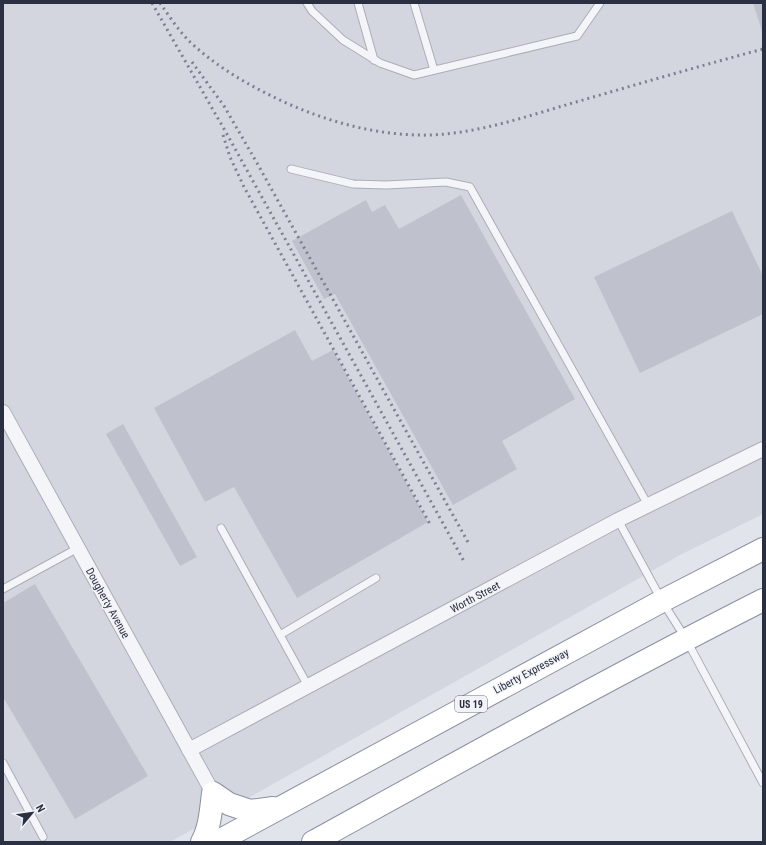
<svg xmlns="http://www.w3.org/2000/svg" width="766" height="845" viewBox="0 0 766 845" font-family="'Roboto Condensed',sans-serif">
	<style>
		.built { fill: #d3d6df }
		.building { fill: #bfc2cc }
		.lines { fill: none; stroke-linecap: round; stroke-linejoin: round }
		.lane-casing { stroke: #aaaeb7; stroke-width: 9 }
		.street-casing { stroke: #aaaeb7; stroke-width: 16 }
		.highway-casing { stroke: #8990a0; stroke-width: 24 }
		.lane { stroke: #f4f5f8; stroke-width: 7 }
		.street { stroke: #f4f5f8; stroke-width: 14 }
		.highway { stroke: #fff; stroke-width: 22 }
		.rail { stroke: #7b8193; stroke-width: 3; stroke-dasharray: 2 4; stroke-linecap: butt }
		.labels { text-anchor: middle; stroke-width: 3; stroke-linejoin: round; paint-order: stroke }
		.shield { fill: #f1f3f7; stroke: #666a78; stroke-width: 1 }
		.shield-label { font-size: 10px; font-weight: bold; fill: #2a3041 }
		.street-label { font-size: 11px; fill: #2a3041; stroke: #f1f3f7 }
	</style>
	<rect width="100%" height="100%" fill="#e1e4ea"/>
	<path class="built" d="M3,3h760v511l-81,40 -512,288h-167z"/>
	<g class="building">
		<path d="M753,3h10v31z"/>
		<path d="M461,195l114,204 -73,42 15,28 -64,36 -118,-211 -11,5 -32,-58 74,-41 6,12 13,-7 14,24z"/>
		<path d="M732,211l31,65v38l-123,59 -46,-96z"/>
		<path d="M295,330l17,31 21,-11 95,172 -131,76 -63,-111 -29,15 -51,-94z"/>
		<path d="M123,424l74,133 -17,9 -74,-132z"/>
		<path d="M35,584l113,192 -73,43 -72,-122v-94z"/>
	</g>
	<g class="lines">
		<defs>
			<g id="lane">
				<path d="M307,3l5,8 31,29 37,23 34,12 163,-39 23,-33"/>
				<path d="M358,3l16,57"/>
				<path d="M414,3l20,67"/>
				<path d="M291,169l62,15 33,1 60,-3 24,5 178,318"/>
				<path d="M618,520l44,81 24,38 77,144"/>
				<path d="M221,528l87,158"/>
				<path d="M3,589l75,-41"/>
				<path d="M280,635l96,-57"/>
				<path d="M3,763l40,74"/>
			</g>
			<g id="street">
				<path d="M3,412l210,381"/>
				<path d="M189,750l429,-230 145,-71"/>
			</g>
			<g id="highway">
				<path d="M202,842c8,-14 9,-33 11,-49l16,11 21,7 23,-3"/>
				<path d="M217,842l445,-241 101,-52"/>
				<path d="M313,842c149,-82 298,-165 450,-242"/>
			</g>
		</defs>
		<use href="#lane" class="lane-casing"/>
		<use href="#street" class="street-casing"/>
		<use href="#highway" class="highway-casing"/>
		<use href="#lane" class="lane"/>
		<use href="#street" class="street"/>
		<use href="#highway" class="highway"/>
		<g class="rail">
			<path d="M152,3l76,133 237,427"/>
			<path d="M160,3c9,13 19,28 30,39 28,26 60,44 94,60 43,19 84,31 131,33 54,2 109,-18 161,-33 62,-18 124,-36 187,-53"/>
			<path d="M192,62l32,44 33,57 212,381"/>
			<path d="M223,135l7,22 14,30 187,339"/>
		</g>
	</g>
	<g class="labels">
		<rect class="shield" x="455" y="696" width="32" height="16" rx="3"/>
		<g class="shield-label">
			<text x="471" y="708">US 19</text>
		</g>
		<g class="street-label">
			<text transform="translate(475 597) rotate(-28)" y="4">Worth Street</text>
			<text transform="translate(108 603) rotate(61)" y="4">Dougherty Avenue</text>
			<text transform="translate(531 671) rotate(-28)" y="4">Liberty Expressway</text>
		</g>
	</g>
	<rect width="766" height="845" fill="none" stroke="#2a3041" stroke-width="8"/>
	<g transform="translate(32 813) rotate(61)" stroke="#f1f3f7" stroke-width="3" paint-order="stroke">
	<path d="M0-3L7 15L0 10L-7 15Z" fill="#2a3041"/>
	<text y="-6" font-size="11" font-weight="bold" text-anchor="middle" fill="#2a3041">N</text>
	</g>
</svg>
